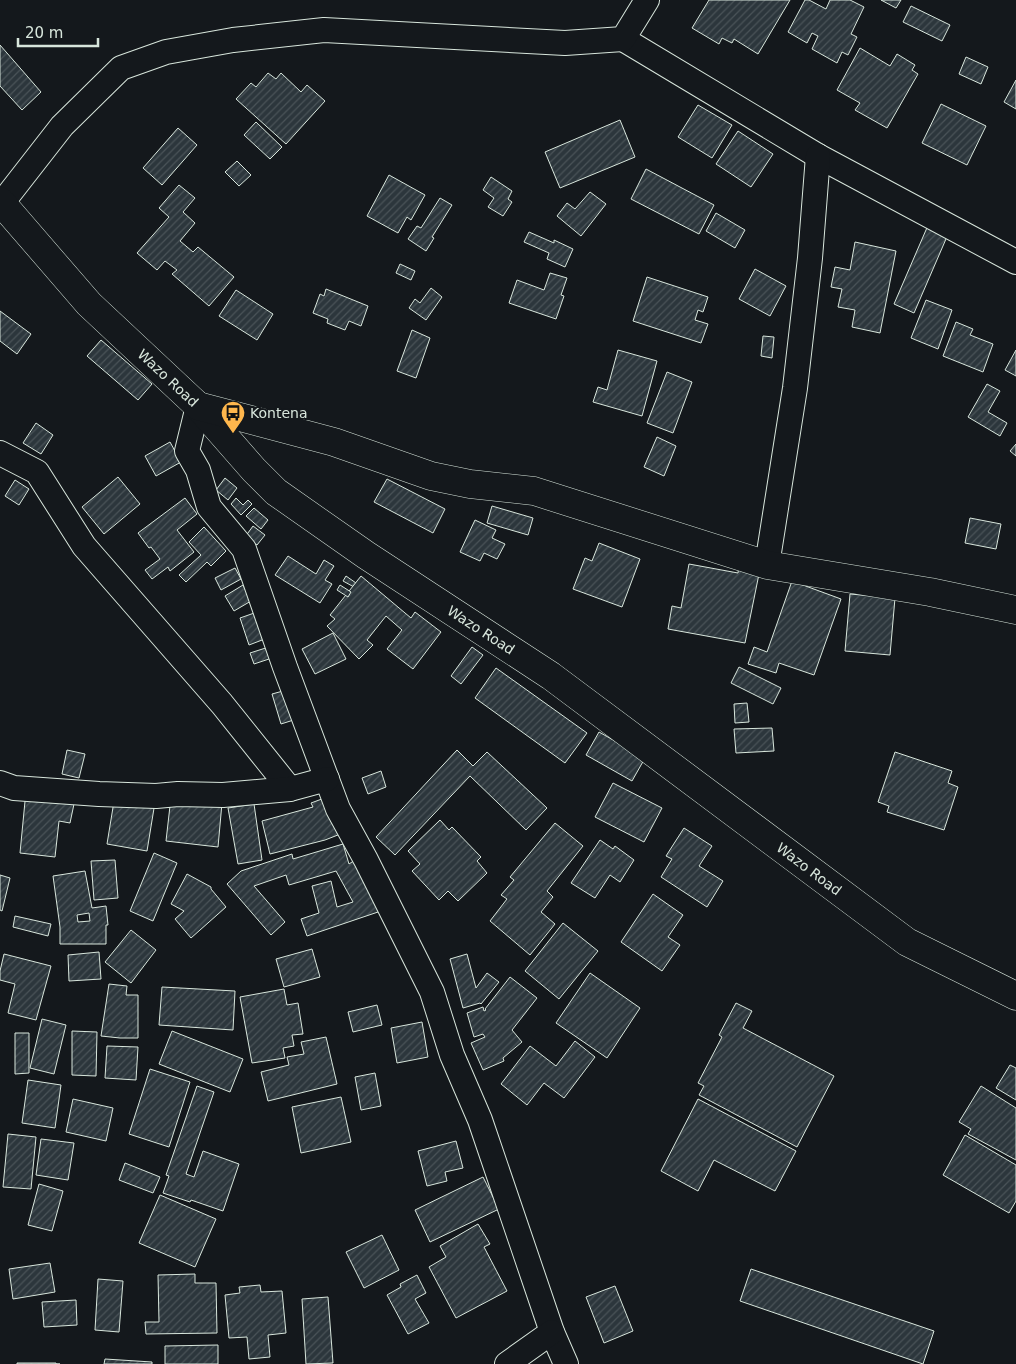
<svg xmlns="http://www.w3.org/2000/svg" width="1016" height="1364" viewBox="0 0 1016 1364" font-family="'DejaVu Sans',sans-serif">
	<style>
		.building { fill: url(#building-hatch); stroke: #d8e6dc; fill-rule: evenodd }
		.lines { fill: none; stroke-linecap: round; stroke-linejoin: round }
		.street-casing { stroke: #d8e6dc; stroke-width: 26 }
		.secondary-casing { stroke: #d8e6dc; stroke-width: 29 }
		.street { stroke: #14181c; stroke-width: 24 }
		.secondary { stroke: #14181c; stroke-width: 28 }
		.labels { text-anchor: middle; stroke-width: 4; stroke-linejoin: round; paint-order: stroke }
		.street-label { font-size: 14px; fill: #d8e6dc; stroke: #14181c }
		.poi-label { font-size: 14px; fill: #d8e6dc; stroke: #14181c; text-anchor: start }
	</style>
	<defs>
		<pattern id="building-hatch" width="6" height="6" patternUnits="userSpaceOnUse" patternTransform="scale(1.25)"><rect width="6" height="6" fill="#2c363c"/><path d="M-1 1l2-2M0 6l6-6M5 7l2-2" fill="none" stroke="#4a5358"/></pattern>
	</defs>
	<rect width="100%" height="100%" fill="#14181c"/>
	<g class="building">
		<path d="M709,0h81l-32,54 -24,-15 -2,4 -10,-5 -3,6 -27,-16z"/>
		<path d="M805,0h4l17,9 4,-9h20l14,7 -13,27 6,3 -9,18 -6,-3 -5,11 -25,-14 6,-13 -6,-3 -5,10 -19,-11z"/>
		<path d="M881,0h20l-5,8z"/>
		<path d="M911,6l39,19 -8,16 -39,-19z"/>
		<path d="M0,45l41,47 -19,18 -22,-24z"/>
		<path d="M860,48l30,18 7,-12 18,11 -3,5 6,4 -31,54 -32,-18 5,-7 -23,-13z"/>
		<path d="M966,57l22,10 -7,17 -22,-10z"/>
		<path d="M268,73l8,6 5,-6 20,19 6,-7 18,16 -39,43 -50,-45 15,-16 5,4z"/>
		<path d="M1016,80v29l-12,-7z"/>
		<path d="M941,104l45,22 -19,39 -45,-22z"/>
		<path d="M698,105l34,20 -20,33 -34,-21z"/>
		<path d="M620,120l15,37 -75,31 -15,-36z"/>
		<path d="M256,122l26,25 -12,12 -26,-24z"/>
		<path d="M178,128l19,17 -35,40 -19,-17z"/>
		<path d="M738,131l35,23 -22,33 -35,-23z"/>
		<path d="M237,161l14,14 -12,11 -14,-14z"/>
		<path d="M646,169l68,36 -15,29 -68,-35z"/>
		<path d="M389,175l36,20 -14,25 -4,-3 -9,16 -31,-17z"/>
		<path d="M491,177l21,14 -4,8 4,3 -9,14 -15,-9 6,-9 -11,-8z"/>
		<path d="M179,185l16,13 -12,14 12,11 -15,18 13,11 5,-5 36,30 -25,29 -37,-32 5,-4 -12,-9 -8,9 -20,-17 32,-36 -10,-9z"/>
		<path d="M590,192l16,12 -25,32 -24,-20 10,-13 8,6z"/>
		<path d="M440,198l12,7 -20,32 2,1 -8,13 -18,-12 9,-13 4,2z"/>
		<path d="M716,213l29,17 -10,18 -29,-17z"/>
		<path d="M929,223l20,9 -35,81 -20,-9z"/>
		<path d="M529,232l25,11v-3l19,9 -8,18 -18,-8 2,-6 -25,-11z"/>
		<path d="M855,242l41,9 -16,82 -28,-6 3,-17 -17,-3 4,-18 -11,-2 4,-20 15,3z"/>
		<path d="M400,264l15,7 -4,9 -15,-7z"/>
		<path d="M755,269l31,17 -16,30 -31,-17z"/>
		<path d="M550,273l17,5 -6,17 3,1 -8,23 -47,-16 8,-23 27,10z"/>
		<path d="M647,277l61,20 -5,15 -5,-2 -3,10 13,4 -7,19 -68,-22z"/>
		<path d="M431,288l11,9 -16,23 -17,-12 6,-9 5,4z"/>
		<path d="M326,289l42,17 -7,20 -12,-5 -4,9 -18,-7 1,-4 -15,-6 7,-19 4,2z"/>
		<path d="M236,290l37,24 -16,26 -38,-24z"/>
		<path d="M926,300l26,10 -14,39 -27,-11z"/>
		<path d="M0,311l31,23 -14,20 -17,-13z"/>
		<path d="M956,322l17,7 -3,6 23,9 -10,28 -40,-16z"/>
		<path d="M412,330l18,8 -14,40 -19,-7z"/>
		<path d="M763,336l11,1 -2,21 -11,-2z"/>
		<path d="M101,340l51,44 -14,16 -51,-44z"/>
		<path d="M618,350l39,11 -15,55 -49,-14 5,-15 9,3z"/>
		<path d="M1016,350v26l-11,-6z"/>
		<path d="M667,372l25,10 -19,51 -26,-10z"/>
		<path d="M987,384l13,7 -12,21 19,11 -7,13 -32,-19z"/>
		<path d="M36,423l17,12 -12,19 -18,-11z"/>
		<path d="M657,437l19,9 -12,30 -20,-9z"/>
		<path d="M170,442l11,20 -25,14 -11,-20z"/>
		<path d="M1016,444v12l-6,-5z"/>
		<path d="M118,477l22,27 -36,30 -22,-27z"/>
		<path d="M225,478l12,10 -9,12 -12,-10z"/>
		<path d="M387,479l58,30 -12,24 -59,-31z"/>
		<path d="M15,480l14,9 -10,16 -14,-9z"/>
		<path d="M185,498l12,16 -20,16 17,22 -24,19 -2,-4 -16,12 -7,-9 15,-11 -9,-12 -2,1 -11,-15z"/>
		<path d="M236,498l7,7 5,-5 4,4 -11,11 -10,-11z"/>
		<path d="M492,506l41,12 -5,17 -41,-12z"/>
		<path d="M254,508l14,12 -7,9 -15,-13z"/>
		<path d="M970,518l31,6 -5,25 -31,-6z"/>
		<path d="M475,520l21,10 -4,8 13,6 -8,15 -13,-6 -4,8 -20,-9z"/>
		<path d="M253,526l12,9 -8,10 -12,-8z"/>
		<path d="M204,527l22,24 -15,15 -4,-4 -21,20 -7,-7 22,-20 -12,-13z"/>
		<path d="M599,543l41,16 -18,48 -49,-18 12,-31 7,3z"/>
		<path d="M288,556l28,18 8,-14 10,6 -9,14 7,4 -12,19 -45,-28z"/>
		<path d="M689,564l49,9 1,-8 21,4 -15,74 -77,-14 4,-23 9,2z"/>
		<path d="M235,568l6,11 -20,11 -6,-12z"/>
		<path d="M346,576l10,7 -2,4 -11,-6z"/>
		<path d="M361,576l50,42 4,-6 26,20 -28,37 -26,-20 15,-19 -16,-14 -19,24 6,5 -14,14 -32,-33 8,-7 -5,-4z"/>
		<path d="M792,581l49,18 -27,76 -35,-12 -3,10 -28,-9 6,-17 13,5z"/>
		<path d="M243,585l8,16 -17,10 -9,-15z"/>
		<path d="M340,585l11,7 -3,5 -11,-7z"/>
		<path d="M850,594l45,4 -5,57 -45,-4z"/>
		<path d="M260,611l10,26 -21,8 -9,-27z"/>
		<path d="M333,633l13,26 -31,15 -13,-25z"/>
		<path d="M272,646l3,11 -21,7 -4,-11z"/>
		<path d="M472,647l11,8 -22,29 -10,-8z"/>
		<path d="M739,667l42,21 -8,16 -42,-21z"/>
		<path d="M496,668l91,65 -22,30 -90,-65z"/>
		<path d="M294,688l9,29 -22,7 -9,-30z"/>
		<path d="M747,703l2,19 -14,1 -1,-19z"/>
		<path d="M772,728l2,23 -38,2 -2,-24z"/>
		<path d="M599,732l46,26 -13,23 -46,-26z"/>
		<path d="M67,750l18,4 -6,24 -17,-4z"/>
		<path d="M457,750l16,16 14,-14 60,56 -21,22 -56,-54 -75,79 -19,-18z"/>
		<path d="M895,752l57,19 -4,12 10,4 -14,43 -57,-18 2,-6 -11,-4z"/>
		<path d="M381,771l5,16 -18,7 -6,-16z"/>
		<path d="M613,783l49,25 -18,34 -49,-25z"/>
		<path d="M116,789l40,7 -9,55 -40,-7z"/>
		<path d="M26,791l48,13 -4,19 -11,-2 -4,36 -35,-4z"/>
		<path d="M330,796l13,37 -18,7 -55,14 -8,-33 51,-14 -2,-4z"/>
		<path d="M171,797l51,6 -4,44 -52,-6z"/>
		<path d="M254,804l8,56 -24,4 -10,-56z"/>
		<path d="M440,820l9,10 3,-3 29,30 -4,4 10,12 -29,28 -10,-10 -9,9 -27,-29 8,-7 -12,-13z"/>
		<path d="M555,823l28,23 -36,45 6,6 -12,15 14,12 -25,31 -40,-34 17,-22 -6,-4 13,-15 -4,-3z"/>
		<path d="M684,828l28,18 -13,20 24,15 -16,26 -46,-30 11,-18 -6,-3z"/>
		<path d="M600,840l13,9 2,-3 19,14 -14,22 -10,-7 -15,23 -24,-15z"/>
		<path d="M343,844l6,20 6,-4 26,51 -74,25 -6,-17 18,-6 -7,-27 19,-5 6,26 16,-5 -17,-31 -47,14 -3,-10 -32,11 31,36 -14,13 -44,-51 14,-13 51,-17 1,5z"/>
		<path d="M154,853l23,10 -24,58 -23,-10z"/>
		<path d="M115,860l3,38 -24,2 -3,-39z"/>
		<path d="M85,871l7,37 14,-2 2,19h-2v19h-46v-17l-7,-51zM89,913l1,8 -12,1 -1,-7z"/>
		<path d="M187,874l24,13v2l15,18 -35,31 -16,-19 9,-8 -13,-7z"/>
		<path d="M0,875l10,3 -8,33 -2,-1z"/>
		<path d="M653,894l30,21 -15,22 12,8 -18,26 -41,-29z"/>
		<path d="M15,916l36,8 -3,12 -35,-9z"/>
		<path d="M563,923l35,28 -39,48 -34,-28z"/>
		<path d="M131,930l25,20 -25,33 -26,-21z"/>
		<path d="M312,949l8,28 -36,10 -8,-28z"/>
		<path d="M99,952l2,27 -32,2 -1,-26z"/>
		<path d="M4,954l47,12 -15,54 -28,-7 7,-29 -15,-4v-9z"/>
		<path d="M467,954l9,34 11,-15 12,9 -18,22 -1,-1 -17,5 -13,-49z"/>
		<path d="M590,973l50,35 -33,50 -51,-35z"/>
		<path d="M510,977l27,21 -25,32 10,12 -19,16 1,3 -21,9 -12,-27 14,-6 -2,-3 -9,3 -7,-24 16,-6 1,4 2,-1 -1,-1z"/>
		<path d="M109,984l18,2 -1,9h12v43h-18l-19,-2z"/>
		<path d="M162,987l73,4 -2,39 -74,-5z"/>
		<path d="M284,989l3,16 11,-2 5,31 -11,1 2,11 -11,2 2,10 -33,5 -12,-66z"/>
		<path d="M736,1003l16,8 -9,17 91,48 -37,71 -98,-52 5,-9 -6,-3 24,-46 -3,-2z"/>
		<path d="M377,1005l5,20 -29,7 -5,-20z"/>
		<path d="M42,1019l24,6 -12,49 -24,-6z"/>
		<path d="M422,1022l6,35 -31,6 -6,-35z"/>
		<path d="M72,1031l25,1 -1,44 -24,-1z"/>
		<path d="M172,1031l71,28 -13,33 -71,-28z"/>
		<path d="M15,1033h14v40l-14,1z"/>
		<path d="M326,1037l11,47 -69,17 -7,-29 28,-7 -2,-8 17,-3 -3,-12z"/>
		<path d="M575,1041l20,16 -31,41 -20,-15 -17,22 -26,-21 29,-38 26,20z"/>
		<path d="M107,1046l31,1 -2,33 -31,-2z"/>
		<path d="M1010,1065l6,3v32l-20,-12z"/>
		<path d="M150,1069l40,13 -21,65 -40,-13z"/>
		<path d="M375,1073l6,33 -20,4 -6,-33z"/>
		<path d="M28,1080l33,5 -6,43 -33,-5z"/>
		<path d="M197,1086l17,6 -28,82 8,3 9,-26 36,13 -16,47 -32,-11 -1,2 -27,-9 6,-17 -3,-1z"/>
		<path d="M981,1086l35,22v52l-48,-26 3,-5 -12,-7z"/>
		<path d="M341,1097l10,45 -50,11 -9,-46z"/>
		<path d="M73,1099l40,9 -7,33 -40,-9z"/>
		<path d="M698,1099l98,52 -21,40 -61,-31 -16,31 -37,-20z"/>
		<path d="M8,1134l28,3 -5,52 -28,-2z"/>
		<path d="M965,1135l51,30v36l-7,12 -66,-38z"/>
		<path d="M41,1139l33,4 -6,37 -32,-5z"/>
		<path d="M456,1141l7,27 -18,4 2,9 -20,5 -9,-35z"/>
		<path d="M125,1163l35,14 -7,16 -34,-13z"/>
		<path d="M483,1177l16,32 -69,33 -15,-32z"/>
		<path d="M39,1184l24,7 -11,40 -24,-6z"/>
		<path d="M160,1195l56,24 -21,48 -56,-24z"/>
		<path d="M478,1224l12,20 -6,3 23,44 -51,27 -27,-51 17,-10 -6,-11z"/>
		<path d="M382,1235l17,35 -35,18 -18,-36z"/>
		<path d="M50,1263l5,29 -42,7 -4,-30z"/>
		<path d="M751,1269l183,62 -11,33 -183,-63z"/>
		<path d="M195,1274v9h21l1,50 -71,1 -1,-12h14l-1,-47z"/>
		<path d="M417,1275l9,18 -11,6 14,24 -21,11 -21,-39 14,-8 -1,-3z"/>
		<path d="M98,1279l25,2 -4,51 -24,-2z"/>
		<path d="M260,1285l1,7 21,-1 4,42 -18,2 2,22 -21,2 -2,-22 -18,1 -4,-43 15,-2 -1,-6z"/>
		<path d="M615,1286l18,45 -29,12 -18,-46z"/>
		<path d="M328,1297l5,66 -27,1 -4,-65z"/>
		<path d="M76,1300l1,25 -33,2 -2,-25z"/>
		<path d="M218,1345v19h-53v-18z"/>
		<path d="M105,1359l47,3v2h-48z"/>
		<path d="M17,1363h39v1h4h-43z"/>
	</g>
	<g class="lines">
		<defs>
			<g id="street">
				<path d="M623,39l195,117 198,106"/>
				<path d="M2,203l60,-77 59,-58 45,-16 67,-12 91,-10 241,13 58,-4 24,-39"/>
				<path d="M198,406l-11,45 11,19 11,37 35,42 41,118 53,142 28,51 66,132 20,63 28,65 72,212 14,32"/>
				<path d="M0,453l37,19 47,74 138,158 68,85"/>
				<path d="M767,565l28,-177 15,-130 8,-102"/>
				<path d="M0,783l14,5 85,6 57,2 22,-2 45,1 67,-6 37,-10"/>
				<path d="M507,1364l45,-32"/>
			</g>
			<g id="secondary">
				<path d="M0,201l89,103 109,102 56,64 22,22 90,63 185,121 356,266 109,54"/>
				<path d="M198,406l136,36 97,34 39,8 64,7 233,74 163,27 86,18"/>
			</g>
		</defs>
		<use href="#street" class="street-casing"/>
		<use href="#secondary" class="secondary-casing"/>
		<use href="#street" class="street"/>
		<use href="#secondary" class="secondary"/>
	</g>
	<defs>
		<symbol id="bus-pin" viewBox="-11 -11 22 30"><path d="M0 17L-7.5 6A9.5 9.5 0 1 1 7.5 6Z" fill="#ffb74d" stroke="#14181c"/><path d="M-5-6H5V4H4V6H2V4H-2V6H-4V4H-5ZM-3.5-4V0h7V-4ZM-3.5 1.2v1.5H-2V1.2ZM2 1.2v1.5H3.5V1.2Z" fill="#111"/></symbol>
	</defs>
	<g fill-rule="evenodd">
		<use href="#bus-pin" x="219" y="399" width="28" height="38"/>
	</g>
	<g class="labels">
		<g class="street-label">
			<text transform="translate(168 378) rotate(43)" y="5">Wazo Road</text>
			<text transform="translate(481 630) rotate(33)" y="5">Wazo Road</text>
			<text transform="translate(809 869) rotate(37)" y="5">Wazo Road</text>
		</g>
		<g class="poi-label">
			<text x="250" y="418">Kontena</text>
		</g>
	</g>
	<path d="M18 38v8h80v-8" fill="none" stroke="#d8e6dc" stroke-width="2.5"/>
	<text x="25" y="38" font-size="15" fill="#d8e6dc" stroke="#14181c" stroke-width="4" paint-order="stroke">20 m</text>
</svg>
